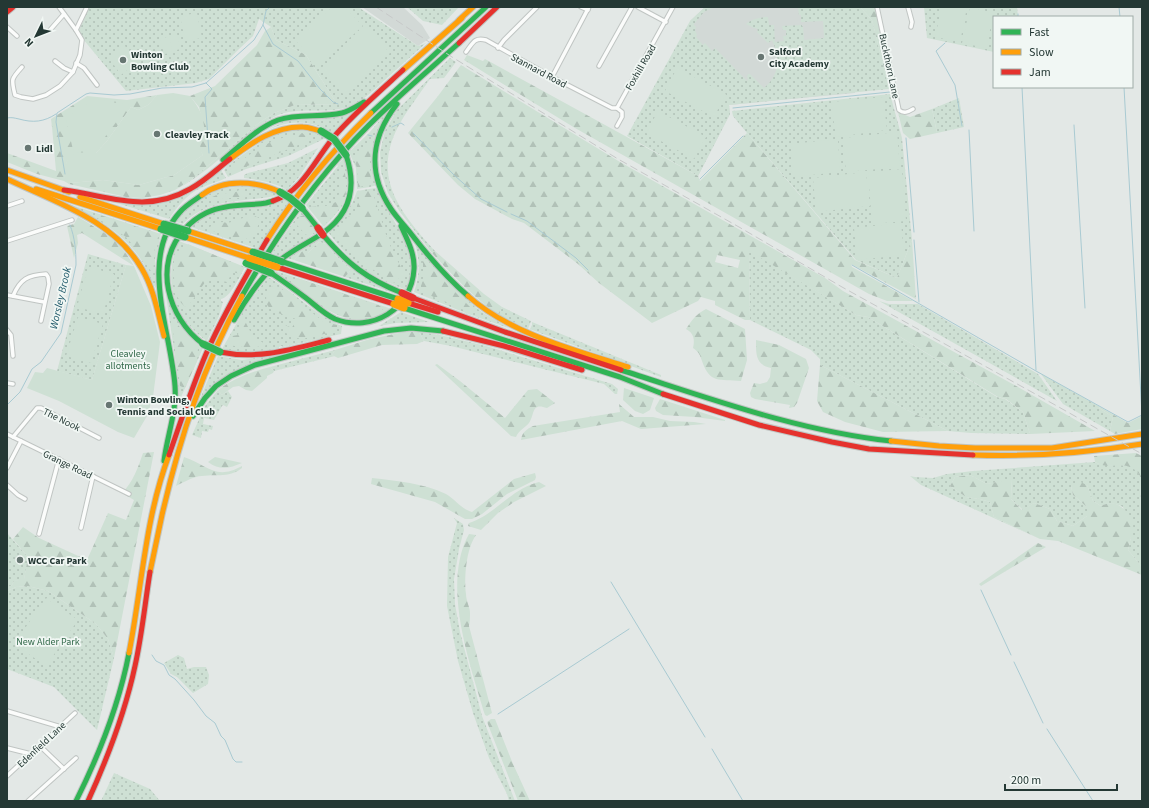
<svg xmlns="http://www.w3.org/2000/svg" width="1149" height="808" viewBox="0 0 1149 808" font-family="'Source Sans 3',sans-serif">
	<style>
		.built { fill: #d2d9d6 }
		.grass { fill: url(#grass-dots) }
		.forest { fill: url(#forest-firs); fill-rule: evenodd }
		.garden { fill: #cee0d4 }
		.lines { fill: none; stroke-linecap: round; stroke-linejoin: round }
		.stream { stroke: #a9cad2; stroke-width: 1 }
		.street-casing { stroke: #c0c5c3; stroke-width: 5.5 }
		.fast-casing { stroke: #c0c5c3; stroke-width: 7 }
		.slow-casing { stroke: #c0c5c3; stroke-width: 7 }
		.jam-casing { stroke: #c0c5c3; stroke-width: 7 }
		.street { stroke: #fbfcfb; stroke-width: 3.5 }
		.fast { stroke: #30b455; stroke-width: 5 }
		.slow { stroke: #ff9f0a; stroke-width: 5 }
		.jam { stroke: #e5322d; stroke-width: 5 }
		.rail { stroke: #c7c9c9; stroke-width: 1; stroke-dasharray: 8 4; stroke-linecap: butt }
		.fast-bridge-casing { stroke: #bcc4c2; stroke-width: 9; stroke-linecap: butt }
		.slow-bridge-casing { stroke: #bcc4c2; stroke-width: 9; stroke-linecap: butt }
		.jam-bridge-casing { stroke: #bcc4c2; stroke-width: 9; stroke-linecap: butt }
		.fast-bridge { stroke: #30b455; stroke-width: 7 }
		.slow-bridge { stroke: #ff9f0a; stroke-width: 7 }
		.jam-bridge { stroke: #e5322d; stroke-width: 7 }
		.poi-dot { fill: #677672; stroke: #f1f7f4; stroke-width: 1.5 }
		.labels { text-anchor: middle; stroke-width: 3.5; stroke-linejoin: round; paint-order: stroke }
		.poi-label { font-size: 10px; font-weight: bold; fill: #243834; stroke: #f1f7f4; text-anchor: start }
		.street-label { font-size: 10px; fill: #243834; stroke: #f1f7f4 }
		.park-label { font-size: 10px; fill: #336a4b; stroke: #f1f7f4 }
		.water-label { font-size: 11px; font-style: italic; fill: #255d6d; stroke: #f1f7f4 }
	</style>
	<defs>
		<pattern id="grass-dots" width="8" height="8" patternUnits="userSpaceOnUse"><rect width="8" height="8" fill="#cee0d4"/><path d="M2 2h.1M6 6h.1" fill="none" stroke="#b1c1b7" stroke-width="1.8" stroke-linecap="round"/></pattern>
		<pattern id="forest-firs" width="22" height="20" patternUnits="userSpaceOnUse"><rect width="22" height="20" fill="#cee0d4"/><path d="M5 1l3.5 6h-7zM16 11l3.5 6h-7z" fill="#b1c1b7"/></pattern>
	</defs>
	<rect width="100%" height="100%" fill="#e3e8e6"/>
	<g class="built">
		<path d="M362,7h41l19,18 8,13 -12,8z"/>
		<path d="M705,7h151l-1,86 -126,12 1,9 -32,62 -8,-155z"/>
	</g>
	<g class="grass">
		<path d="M89,7h269l60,39 8,-3c-13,12 -26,23 -39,35 -12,11 -25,25 -42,30 -22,6 -47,-2 -69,8 -11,5 -21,13 -30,21 -23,18 -45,40 -71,53l17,-11 68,-57 14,-9 21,-8 42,-1 -31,-49 -30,-15 -5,-13 -12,-8 -6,17 -14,13 -30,30 -13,4 -70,8 -48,-58z"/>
		<path d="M407,7h52l-17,18 -19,-4z"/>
		<path d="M705,7h9l-10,5 -10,12v1l2,2 -1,3 2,5 -1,2 7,8 2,-2 7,8 3,-3 32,33 1,-2 -1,-2 1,-3h2l14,14c16,-13 16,-31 8,-48l-4,3 -11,-11 1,-2 -2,-2h-2l-8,-4c6,-5 14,-7 22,-7l1,8h5l1,17 9,-1 -1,-5h3v-6h-3l-1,-4 20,-1v2l1,-1 1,14 20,-2 -1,-17 -22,1v-7h-2l-1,-8h-26h88l12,13 17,69 -160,16 1,9 -32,62 -71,-40 63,-115z"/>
		<path d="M924,7h93l1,10h-24v35l-67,-14z"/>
		<path d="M450,58l6,4 -12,16 -14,1c-11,16 -23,31 -32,48 -27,52 4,87 37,124l-3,2 -32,-41 -12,-19 -7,-21 -1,-20 5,-21 12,-21z"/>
		<path d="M890,94l12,44 10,102 -15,38 -41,-18 -109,-127 -14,-17 -1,-5z"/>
		<path d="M959,98l5,29 -27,6 -5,-24z"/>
		<path d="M353,113l-21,20c-22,-14 -44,-13 -66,-2l18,-10 61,-6z"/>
		<path d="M386,113l-8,19 -1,53 -7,2 -13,2 -1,-21 -7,-16 20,-19z"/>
		<path d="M302,130l14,3 10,5 -38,18 -42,13 -18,8 -4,-7 3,-4c18,-12 36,-28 56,-34 6,-2 13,-2 19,-2z"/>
		<path d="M318,148l-19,29 -12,13c-13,-8 -28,-10 -43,-12v-3l4,-2 40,-10z"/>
		<path d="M344,158c10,32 4,46 -20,69l-18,-22 32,-39 -1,-1z"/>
		<path d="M221,170l5,8c-8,4 -17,6 -25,10 -14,6 -24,19 -32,31l-49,-15h35z"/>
		<path d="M245,186l21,3 14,6c-35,8 -70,2 -97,29l-7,-2c11,-15 28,-28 46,-33 7,-2 15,-2 23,-3z"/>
		<path d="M375,188l2,1 5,11 25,43 5,28 -5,19c-38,-14 -55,-26 -79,-58 14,-12 23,-23 29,-41z"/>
		<path d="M285,198l5,3 -32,48 -67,-22 8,-7 12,-7z"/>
		<path d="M68,204l93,30 -6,27 1,27c-6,-7 -8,-18 -14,-27 -18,-28 -45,-43 -74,-57z"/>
		<path d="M301,211l16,21 -38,24 -7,-3z"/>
		<path d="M321,237l16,18 63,40 -55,-18 6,-7 -18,-17 -6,-9 -8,-2 -11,11h-8l-6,7 -7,-2z"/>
		<path d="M179,241l66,26c-5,9 -14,30 -24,32v2l2,1 -4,14 -12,25c-34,-24 -45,-62 -28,-100z"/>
		<path d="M415,243l60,64 10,7 24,14 -41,-14 -54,-22c6,-17 6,-31 1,-49z"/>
		<path d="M749,250l107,65 12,2 129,80 8,2 18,13 7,22 -59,-1 -23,-2 -128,-66v-6l-9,-9 -61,-30z"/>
		<path d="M88,254l38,11 -34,115 -35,-9z"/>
		<path d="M276,271l116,38c-50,31 -77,-13 -116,-36z"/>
		<path d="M268,277c26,14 46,38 74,49l-1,8 -58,13 -1,-1 -3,1v1c-21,4 -36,6 -57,1l25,-44z"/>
		<path d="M166,295c5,17 21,42 37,53l-26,58 2,-15 -1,-12z"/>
		<path d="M879,301l10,3h29l120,70 19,27z"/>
		<path d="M502,307l29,14 -3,8 -29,-14z"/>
		<path d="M401,312l28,10 -33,1 -17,3z"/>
		<path d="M532,322l129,53v2l-129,-47 -2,-1 2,-4z"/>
		<path d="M419,332l21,3 46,11 126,38 6,5 -1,5h-2l-11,-10 -153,-38 -27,-5z"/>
		<path d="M335,350l-3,5 3,1 -61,15 -4,-4z"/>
		<path d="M279,355c-22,8 -47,13 -65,29 -7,6 -12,15 -17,22l21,-50 24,4z"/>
		<path d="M1041,374l59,33 -1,1 14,9 -3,14 -47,-27z"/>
		<path d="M218,390l4,5 6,-4 4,6 -5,10 -4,-2 -1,1 -8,14 -10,-2 -1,6 10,2 -1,4 -3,-1 -1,3 -6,-1 -1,7 -9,-3 13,-29z"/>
		<path d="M1095,462c12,7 29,-1 40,7 2,1 4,5 5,7l2,91 -14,-17 3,-13 -8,-30c-8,-4 -14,-5 -22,-1l-8,-5 -6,-16 -16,1 2,9 14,12v9l-14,10 -16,-5 -7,-12 -16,-6 -11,7 -12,-11 1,-19 -25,4 -17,-9 -15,2 -5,9 16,11 14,2 10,3 4,15 46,22 -119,-54 -11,-9 5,1 18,1 14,-4 26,-3z"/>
		<path d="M454,518l9,6 1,6 -5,19 -5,30 1,25 5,28 22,84 33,85h-6l-2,-7 -18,-36 -16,-45 -15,-52 -11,-55 1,-49 9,-34z"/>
		<path d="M7,533l21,24 -4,23 -10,1 -2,4 -5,3z"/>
		<path d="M28,586l20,5 48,33 12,15 6,19 -17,72 -43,-43 -47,-18v-78l9,-4z"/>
		<path d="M178,655l6,3 3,11 7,-2h12l3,8 -1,9 -15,9 -16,-16 -6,-3 -7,-11z"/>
		<path d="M114,773l36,16 10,12h-59z"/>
	</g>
	<g class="forest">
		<path d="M860,7h15l18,82h-4l-17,-69z"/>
		<path d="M271,27l5,13 30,15 31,49 -42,1 -21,8 -14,9 -68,57 -17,11 -15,5 -17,3 -17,-1 -57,-13 1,-1 33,-3 36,5 35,-10 29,-20 -4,-6 5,-21 -5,-21 -9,-11 25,-10 42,-41 8,-14z"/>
		<path d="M467,55l16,6 2,-2 213,117 2,5 47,-48 108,127 42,18 15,-38 4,59 -65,-35 1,3 61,34h-26l-18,-7 -294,-166 -111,-68z"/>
		<path d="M461,65l159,97 205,116 18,13 175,96 77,44 -65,3 -7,-22 -17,-13 -8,-2 -130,-80 -12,-2 -107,-64 1,69h-5l-30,-15v-4l-14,-4 -3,4 -46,22 -53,-40 -21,-19 -54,-41 -12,-4 -37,-20 -17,-14 -50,-52 30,-37zM717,255l23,5 -2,8 -23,-6z"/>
		<path d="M157,95l-9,10 -10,5 -7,-3 -24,34 -11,12h-7l-22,8 -3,20 -27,-7 -30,-12v-9l49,18 -4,-44 -1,-8 36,-23 40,4z"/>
		<path d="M932,109l5,24 -27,6 -7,-6 -5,-21 12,5z"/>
		<path d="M303,134l10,5 -85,35 1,-4c27,-20 39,-32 74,-36z"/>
		<path d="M370,143l2,1 -2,17 1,24 -13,2 -1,-19 -4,-11z"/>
		<path d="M344,167c5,29 2,38 -20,58l-14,-18 16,-1 10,-4c5,-11 5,-19 2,-30z"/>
		<path d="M239,190l7,4 -1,4h-20l-13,5 -2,-5 9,-4 17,-2z"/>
		<path d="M372,190l16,51 16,33 -10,9 -36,-23 -24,-24 12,-17 10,-9 5,-18z"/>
		<path d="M97,214l62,20 -4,12 -2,28 -17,-25 -10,-12 -30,-20z"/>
		<path d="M252,215l7,3c0,13 -6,18 -17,23l-35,-12 7,-5 8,-2 6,1z"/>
		<path d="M304,215l11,15 -9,5 -10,-11 3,-7z"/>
		<path d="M78,217c25,15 41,22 56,49l-52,-33 -5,2 1,8 -4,15 -7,-32 7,-2z"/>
		<path d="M319,242l8,2 6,9 18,17 -6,7 -51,-17 6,-7 3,-2 5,2z"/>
		<path d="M188,244l55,23 -3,7 -7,-2 -7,11 -18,-5 -21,30c-15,-9 -13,-32 -13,-48z"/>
		<path d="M435,251l49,43 18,13 -3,8c-25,-17 -46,-39 -67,-62z"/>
		<path d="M423,260l49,49 1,5 -53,-23 3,-13z"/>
		<path d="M297,278l83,28 5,7c-9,3 -18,7 -27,6 -24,0 -44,-20 -62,-33z"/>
		<path d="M273,286l6,1 45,35 13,3v6l-35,8 -10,-2 -9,-6 2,-6 7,3 4,-9c-17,-7 -36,-6 -28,-30z"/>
		<path d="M706,309l39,20 2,31 -6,21c-22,-2 -31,3 -39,-20 -2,-6 -3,-9 -9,-13 2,-8 1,-15 -7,-19 6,-9 10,-15 20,-20z"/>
		<path d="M240,317h3l10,20 14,8 -16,3 -24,-3 5,-9 6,-1z"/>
		<path d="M172,322l6,3 10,12 10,11 -1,13 -12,27 -5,-2c-2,-22 -6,-42 -8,-64z"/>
		<path d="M404,332h15l5,9 -7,3 -35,1 -44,13 -6,-3 3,-5 35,-11z"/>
		<path d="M756,340l23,5 27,14 3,9 -12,35 -3,4 -5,1 1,-3 -35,-6 -4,-2 -1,-4 4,-10 6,1 7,-2 3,-5 1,-9c-16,-3 -15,-15 -15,-28z"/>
		<path d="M437,364l23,17 45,37 23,-28 9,-1 18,14 -8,5c-16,-6 -12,6 -18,15 -4,5 -10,7 -13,14l-5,-1 -76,-71z"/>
		<path d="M820,365l128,66 -65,1 -38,-10 -22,-10 -6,-11z"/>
		<path d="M270,367l4,4 -1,2 -6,3v2l-15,13 -6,-1 -7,-4 -6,1 -11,8 -4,-5c16,-12 33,-18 52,-23z"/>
		<path d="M624,388l30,10 -4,12 -7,4 -8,-3 -12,-11z"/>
		<path d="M660,399l65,21v1l-30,-4 -32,-2 -7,-4 -1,-3z"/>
		<path d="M619,404l15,13h19l17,4 24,1 12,2 -65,5 -19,-8 -101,19c1,-8 6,-11 12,-14l87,-14z"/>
		<path d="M1100,407l28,16 14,-7v13l-27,5 -5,-3 3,-14 -14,-9z"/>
		<path d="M154,452l-40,206 -6,-19 -12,-15 -48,-33 -20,-5 -12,1 -9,4v-3l5,-3 2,-4 10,-2 4,-22 -15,-18 10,-12 16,11 48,22 21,-47 18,7 8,-20 -12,-7c11,-11 16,-25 21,-40z"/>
		<path d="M1136,453l6,3v79l-2,-59c-12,-19 -28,-4 -45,-14l-1,-6z"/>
		<path d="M184,457c24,8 31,24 58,9v2c-13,11 -30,5 -46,9 -7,2 -14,6 -20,9z"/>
		<path d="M215,457l27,6c-12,5 -22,8 -34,-1z"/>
		<path d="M535,473l1,4 -1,3 -28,14 -25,20 -10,5h-7l-30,-17 -64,-18 1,-6c25,3 51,5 74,16 9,5 15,15 26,18l42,-33z"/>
		<path d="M970,475l17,9 25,-5 -1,20 11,11 12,-7 16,6 7,12 16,5 14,-10v-9l-14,-12 -2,-9 7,-5 9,4 6,16 8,5c14,-7 22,1 31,12l-1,19 -3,13 14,17v8l-84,-34 -18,-2 -46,-22 -4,-15 -10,-3 -14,-2 -16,-11 5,-9z"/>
		<path d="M539,482l7,4 -32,16 -16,11 -17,17 -13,-4 1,-3c26,-8 43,-35 70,-41z"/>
		<path d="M469,534l7,1c-10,14 -12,43 -10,59 0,7 4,13 4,19 0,4 0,8 -1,13l23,87 -5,3 -2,-1c-15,-51 -44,-131 -16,-181z"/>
		<path d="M1038,543l8,4 -65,39 -2,-2z"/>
		<path d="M491,719h4l18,45 17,37h-12l-31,-79z"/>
	</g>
	<g class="garden">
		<path d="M332,7h13l18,19 -45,40 -23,-26z"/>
		<path d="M942,7h25l-7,35 -25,-5z"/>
		<path d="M970,7l24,6 -8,35 -24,-5z"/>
		<path d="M197,13l5,25 -17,3 -5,-25z"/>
		<path d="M367,27l23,26 -46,42 -24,-26z"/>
		<path d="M177,34l4,15 -9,2 -2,-9 2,11 -8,1 -4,-15z"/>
		<path d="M125,46l12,17 -16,12 -12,-17z"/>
		<path d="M677,68l49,26 -12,23 -49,-26z"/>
		<path d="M173,93l17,3c7,9 14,19 14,32 -1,11 -7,16 -1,27l-29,20 -35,10 -36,-5 -33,3 -1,1 -5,-3c1,-9 0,-25 12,-28 6,-1 14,0 20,0l11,-12 24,-34 7,3 10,-5 9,-10z"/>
		<path d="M883,97l4,33 -51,7 -5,-35z"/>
		<path d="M93,99l36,6 -33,44 -23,1 -7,-31z"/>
		<path d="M658,111l48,26 -12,22 -48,-26z"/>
		<path d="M897,132l3,35 -54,5 -3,-34z"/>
		<path d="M838,139l2,33 -48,5 -1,-33z"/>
		<path d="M902,169l4,52 -34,3 -4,-52z"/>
		<path d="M866,172l4,34 -54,6 -3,-34z"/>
		<path d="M901,223l3,32 -47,5 -3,-32z"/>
		<path d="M126,265l8,1 17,40 9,36 -7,55 -6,19 -13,22 -16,-6 -59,-31 -32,-13 8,-16 8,1 4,-5 45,12z"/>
		<path d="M88,267l26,7 -11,40 -26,-7z"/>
		<path d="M78,317l25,7 -12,39 -25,-7z"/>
		<path d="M46,598l32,22 -32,46 -32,-22z"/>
	</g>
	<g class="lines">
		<g class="stream">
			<path d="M1119,7l1,10"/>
			<path d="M1018,14v3"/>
			<path d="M263,25l10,19 25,17 22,28 13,13 5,2"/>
			<path d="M945,43l-9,8 19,34 7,41"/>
			<path d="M206,83l6,6 -7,8 4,56"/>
			<path d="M1022,87l14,283"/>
			<path d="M733,108l157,-16"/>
			<path d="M7,118c5,-1 7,0 12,1 14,4 25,3 37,-5"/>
			<path d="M1074,125l11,183"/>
			<path d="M392,127l9,-4 3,2"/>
			<path d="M969,130l5,101"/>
			<path d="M413,133l41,42 27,24 26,13"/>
			<path d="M368,135l4,1"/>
			<path d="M906,138l8,94"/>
			<path d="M65,174l-9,-52 1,-9 29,-19 4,-1 24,2 16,-1 32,-6 30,-1 14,-4 48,-43 9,-15 3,-14 4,-4"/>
			<path d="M700,179l43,-43"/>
			<path d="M511,214l16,7 49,37 12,12"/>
			<path d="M914,240l5,62"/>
			<path d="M852,265l184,106 92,51 14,-7 -18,-328"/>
			<path d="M7,405l13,-13 12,-23 9,-7 20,-29 15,-68c0,-14 -1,-27 -6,-40"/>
			<path d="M611,582l94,155"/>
			<path d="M981,590l30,65"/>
			<path d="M152,655l4,6 8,4 5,10 6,4 19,21 12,16 9,7 6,13 4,4 8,19 3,3h6"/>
			<path d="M1014,662l29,61"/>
			<path d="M498,714l131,-85"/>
			<path d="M1047,729l46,72"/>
			<path d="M712,749l31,52"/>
		</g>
		<defs>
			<g id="street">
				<path d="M581,7l7,3"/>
				<path d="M638,7l28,15"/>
				<path d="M877,7l22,103c5,4 9,2 14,-1"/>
				<path d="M908,7l4,15 -1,5"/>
				<path d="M7,27l10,9"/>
				<path d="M50,30l14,-16"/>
				<path d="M76,30l11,-23"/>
				<path d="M498,48l6,-8 33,-33"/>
				<path d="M466,52c7,-9 8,-15 20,-12l66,37 60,31h5"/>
				<path d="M55,61l9,7 9,4"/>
				<path d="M76,63l8,5 13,17"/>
				<path d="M599,66l33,-59"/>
				<path d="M22,67c-11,12 -11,12 -7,28l6,2 12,2 13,-4 14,-9 13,-14 7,-17 2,-15 -6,-10 -17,-23"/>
				<path d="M552,77l37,-70"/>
				<path d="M617,126l5,-9v-5l-5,-4 56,-101"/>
				<path d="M7,206l15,-5"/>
				<path d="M7,241l65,-21"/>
				<path d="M7,295l37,7"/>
				<path d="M13,296c7,-17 15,-21 33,-22l2,3 1,7 -8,37"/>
				<path d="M7,330l4,5 2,21"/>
				<path d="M7,383l6,1"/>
				<path d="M7,434l122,60"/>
				<path d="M13,437l24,-29h4l58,30"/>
				<path d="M7,468l14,-27"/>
				<path d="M7,485l11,10 7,4"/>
				<path d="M81,528l12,-52"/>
				<path d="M39,534l20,-75"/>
				<path d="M7,711l54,16"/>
				<path d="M40,746l24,23"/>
				<path d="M7,748l24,6"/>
				<path d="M7,776l68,-63"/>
				<path d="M28,801l48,-43"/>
			</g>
			<g id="fast">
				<path d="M397,104c-26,33 -30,69 -6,105 6,9 14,17 21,26 17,22 35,43 56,61"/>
				<path d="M371,113l115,-106"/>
				<path d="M223,160c17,-14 34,-32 55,-40 20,-7 43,-2 64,-7 8,-2 15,-7 22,-11"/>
				<path d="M302,208l16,20"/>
				<path d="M323,235c25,29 44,44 79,58"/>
				<path d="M283,262l115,37"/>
				<path d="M271,273c12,8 23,16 35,25 9,7 18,16 29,21 37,14 77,-10 79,-50 1,-15 -7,-30 -13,-43"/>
				<path d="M242,296c35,-62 77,-121 127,-171 29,-29 60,-55 90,-82"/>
				<path d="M404,308l216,69 43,17"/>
				<path d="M234,320c12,-21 26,-42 45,-59 13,-11 29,-18 44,-28 28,-20 34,-46 23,-78"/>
				<path d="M203,344c-35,-26 -51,-80 -18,-115 6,-7 13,-12 21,-16 18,-9 41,-7 60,-10l7,-2"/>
				<path d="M621,370c88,28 177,61 270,71"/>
				<path d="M193,416l12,-18 11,-12 15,-10 24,-11 129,-34 27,-3 32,3"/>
				<path d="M164,461c3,-25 13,-50 11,-75 -4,-55 -37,-128 5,-174 6,-7 15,-12 22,-17"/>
				<path d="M76,801c24,-48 43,-96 53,-148"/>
			</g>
			<g id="slow">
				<path d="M459,20l14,-13"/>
				<path d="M403,70l59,-52"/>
				<path d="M230,159c21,-16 45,-33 73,-32 6,0 12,3 18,4"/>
				<path d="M7,170l62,22"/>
				<path d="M7,179c48,23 107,41 135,90 12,20 16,45 22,67"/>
				<path d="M36,189l125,40"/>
				<path d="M202,195c22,-17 54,-14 78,-3"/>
				<path d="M80,197l84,27"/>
				<path d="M188,231l65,21"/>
				<path d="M185,237l64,21"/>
				<path d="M267,240c29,-46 65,-89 104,-127"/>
				<path d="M468,296c43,38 106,54 160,71"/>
				<path d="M891,441l48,5 36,2h77l90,-14"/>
				<path d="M973,455c57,2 113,-2 169,-11"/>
				<path d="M150,572c4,-19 8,-38 12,-57 18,-78 41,-149 80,-219"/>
				<path d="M129,653c13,-66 16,-135 40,-198"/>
			</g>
			<g id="jam">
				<path d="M7,12l6,-5"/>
				<path d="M459,43l38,-36"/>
				<path d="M64,190c45,6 83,24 126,-1 15,-8 27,-20 40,-30"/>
				<path d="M273,201c32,-10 44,-47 66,-70 20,-22 42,-41 64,-61"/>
				<path d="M277,267l117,37"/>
				<path d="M413,298l92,34 116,38"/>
				<path d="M408,303l30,9"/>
				<path d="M443,331l61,15 78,24"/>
				<path d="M220,352c38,8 73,-3 109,-12"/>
				<path d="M663,394l96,31 73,17 37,7 104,6"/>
				<path d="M169,455c12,-34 23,-68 37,-101 17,-39 39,-77 61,-114"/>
				<path d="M88,801c20,-44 37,-88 47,-135 7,-31 10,-63 15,-94"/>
			</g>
		</defs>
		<use href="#street" class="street-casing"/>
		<use href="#fast" class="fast-casing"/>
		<use href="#slow" class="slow-casing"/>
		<use href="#jam" class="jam-casing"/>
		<use href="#street" class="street"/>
		<use href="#fast" class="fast"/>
		<use href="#slow" class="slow"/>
		<use href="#jam" class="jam"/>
		<path class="rail" d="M376,7l76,50 166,102 121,68 103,60 215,119 85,48"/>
		<defs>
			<g id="fast-bridge">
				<path d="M321,131l13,8 12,16"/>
				<path d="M280,192l10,6 12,10"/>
				<path d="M164,224l24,7"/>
				<path d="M161,229l24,8"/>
				<path d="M253,252l30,10"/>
				<path d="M246,263l25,10"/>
				<path d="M203,344l17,8"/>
			</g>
			<g id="slow-bridge">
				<path d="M249,258l28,9"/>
				<path d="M398,299l10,4"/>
				<path d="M394,304l10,4"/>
			</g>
			<g id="jam-bridge">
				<path d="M318,228l5,7"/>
				<path d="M402,293l11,5"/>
			</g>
		</defs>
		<use href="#fast-bridge" class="fast-bridge-casing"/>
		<use href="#slow-bridge" class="slow-bridge-casing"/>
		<use href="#jam-bridge" class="jam-bridge-casing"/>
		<use href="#fast-bridge" class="fast-bridge"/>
		<use href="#slow-bridge" class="slow-bridge"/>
		<use href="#jam-bridge" class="jam-bridge"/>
	</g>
	<g class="poi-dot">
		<circle cx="761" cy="57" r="4"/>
		<circle cx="123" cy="60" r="4"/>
		<circle cx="157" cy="134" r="4"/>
		<circle cx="28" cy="148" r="4"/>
		<circle cx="109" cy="405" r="4"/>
		<circle cx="20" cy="560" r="4"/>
	</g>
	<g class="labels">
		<g class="poi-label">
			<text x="769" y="55">Salford<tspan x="769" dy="12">City Academy</tspan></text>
			<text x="131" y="58">Winton<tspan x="131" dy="12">Bowling Club</tspan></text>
			<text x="165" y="138">Cleavley Track</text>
			<text x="36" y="152">Lidl</text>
			<text x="117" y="403">Winton Bowling,<tspan x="117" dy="12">Tennis and Social Club</tspan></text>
			<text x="28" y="564">WCC Car Park</text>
		</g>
		<g class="street-label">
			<text transform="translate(890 66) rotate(78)" y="4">Buckthorn Lane</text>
			<text transform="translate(640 67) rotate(-60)" y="4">Foxhill Road</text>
			<text transform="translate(539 70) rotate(28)" y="4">Stannard Road</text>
			<text transform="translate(62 419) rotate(26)" y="4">The Nook</text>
			<text transform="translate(68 464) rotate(26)" y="4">Grange Road</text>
			<text transform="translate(41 744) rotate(-43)" y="4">Edenfield Lane</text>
		</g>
		<g class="park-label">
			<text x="128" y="357">Cleavley<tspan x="128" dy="12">allotments</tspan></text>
			<text x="48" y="645">New Alder Park</text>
		</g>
		<g class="water-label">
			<text transform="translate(60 298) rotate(-77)" y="4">Worsley Brook</text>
		</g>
	</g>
	<rect width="1149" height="808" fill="none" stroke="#243834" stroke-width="16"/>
	<rect x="993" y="16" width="140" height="72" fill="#f1f7f4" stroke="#9faba7"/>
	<rect x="1001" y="29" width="20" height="6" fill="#30b455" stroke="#9faba7"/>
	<text x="1029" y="36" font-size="12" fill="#243834">Fast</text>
	<rect x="1001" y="49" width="20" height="6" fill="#ff9f0a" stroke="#9faba7"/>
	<text x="1029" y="56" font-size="12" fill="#243834">Slow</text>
	<rect x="1001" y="69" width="20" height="6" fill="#e5322d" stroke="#9faba7"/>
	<text x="1029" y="76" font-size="12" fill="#243834">Jam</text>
	<g transform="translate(36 36) rotate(227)" stroke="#f1f7f4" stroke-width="3" paint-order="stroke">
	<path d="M0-3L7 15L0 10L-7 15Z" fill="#243834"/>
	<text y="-6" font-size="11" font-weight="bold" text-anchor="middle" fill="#243834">N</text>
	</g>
	<path d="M1005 784v6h112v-6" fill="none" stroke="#243834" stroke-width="2"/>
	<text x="1011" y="784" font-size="12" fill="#243834" stroke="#f1f7f4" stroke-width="3" paint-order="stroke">200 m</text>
</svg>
